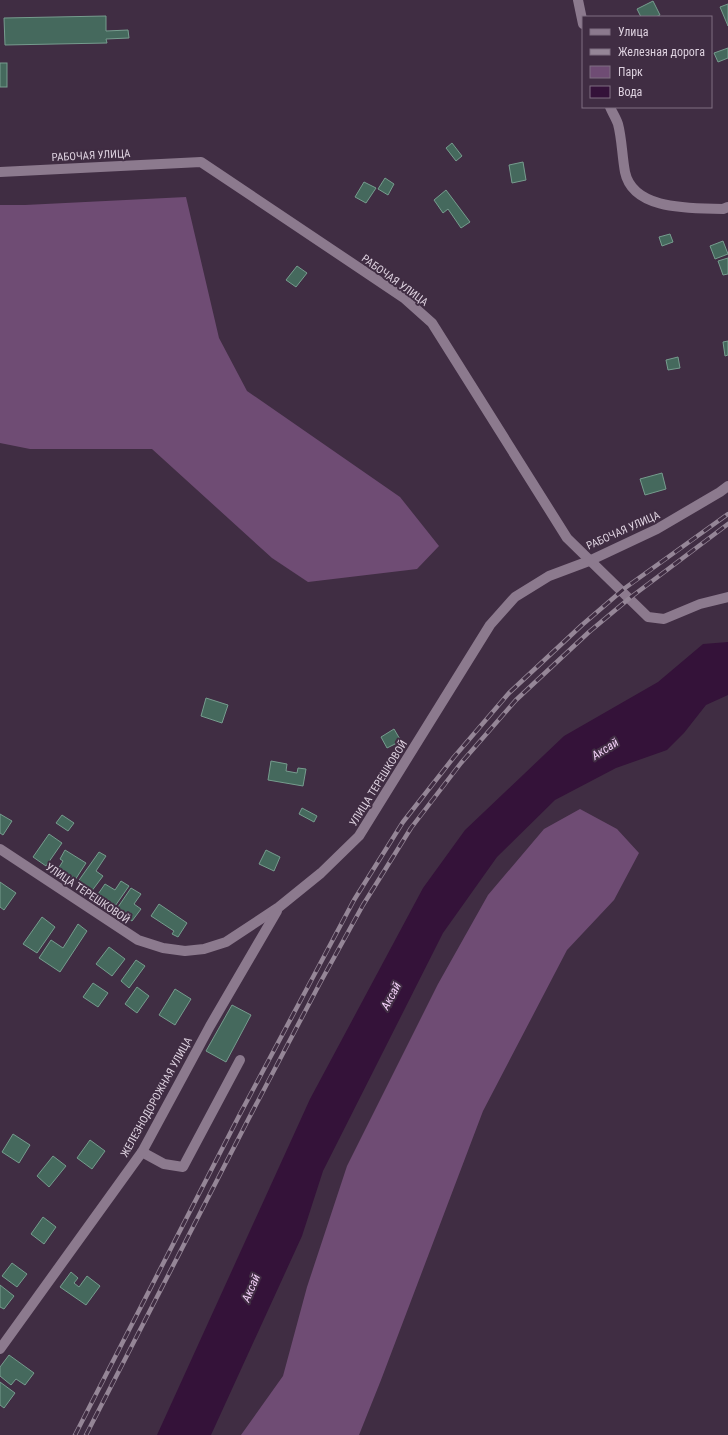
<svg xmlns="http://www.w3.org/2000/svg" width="728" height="1435" viewBox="0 0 728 1435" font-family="'Roboto Condensed',sans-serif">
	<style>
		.green { fill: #6f4c74 }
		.water { fill: #341239 }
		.building { fill: #45695d; stroke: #769c8e }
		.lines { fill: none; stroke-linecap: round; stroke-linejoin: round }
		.minor { stroke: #8c7a8e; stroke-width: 10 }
		.rail-casing { stroke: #958697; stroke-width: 4.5 }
		.rail { stroke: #402d43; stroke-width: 3; stroke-dasharray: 9; stroke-linecap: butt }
		.labels { text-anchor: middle; stroke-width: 4; stroke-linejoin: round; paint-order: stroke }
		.street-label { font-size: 11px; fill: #ddd1df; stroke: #402d43 }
		.water-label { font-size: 12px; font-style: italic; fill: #f3d0f8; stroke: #402d43 }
	</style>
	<rect width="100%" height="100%" fill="#402d43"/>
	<g class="green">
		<path d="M186,197l33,141 28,53 153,106 39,49 -22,23 -109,13 -36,-24 -120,-109h-122l-30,-6v-238h25z"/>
		<path d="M580,809l37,20 22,24 -25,47 -47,50 -84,161 -102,269 -22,55h-118l42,-59 24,-89 40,-121 91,-182 50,-89 56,-66z"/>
	</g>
	<path class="water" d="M728,642v53l-22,10 -22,28 -17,17 -51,18 -61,32 -58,57 -54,76 -120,238 -21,65 -91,199h-54l153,-336 113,-211 42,-58 99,-94 94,-54 45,-38z"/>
	<g class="building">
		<path d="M653,1l7,14 -4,2h-15l-4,-8z"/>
		<path d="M728,4v22l-8,-19z"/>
		<path d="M106,16v15l22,-1 1,8 -23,1 1,4 -102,2 -1,-27z"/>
		<path d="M728,48v10l-10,4 -4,-9z"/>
		<rect x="0" y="63" width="7" height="24"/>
		<path d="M452,143l10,13 -6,5 -10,-13z"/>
		<path d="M523,162l3,18 -14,3 -3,-18z"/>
		<path d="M385,178l9,6 -6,11 -10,-6z"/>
		<path d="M364,182l12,6 -10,15 -11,-6z"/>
		<path d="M446,190l24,32 -9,6 -13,-19 -5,4 -9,-13z"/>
		<path d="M670,234l3,8 -11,4 -3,-9z"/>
		<path d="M723,241l5,13 -13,5 -5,-13z"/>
		<path d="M728,258v16l-5,1 -5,-14z"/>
		<path d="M297,266l10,7 -11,14 -10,-7z"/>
		<path d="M728,341v14l-3,1 -2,-14z"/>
		<path d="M678,357l2,11 -12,2 -2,-10z"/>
		<path d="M662,473l4,16 -21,6 -5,-16z"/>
		<path d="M206,698l22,7 -6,18 -21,-7z"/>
		<path d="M394,729l7,12 -14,7 -6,-11z"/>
		<path d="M271,761l16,3 -1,7 11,2 1,-5 8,1 -3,17 -35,-6z"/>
		<path d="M302,808l15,8 -3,6 -15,-8z"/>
		<path d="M0,814l12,7 -9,14 -3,-2z"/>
		<path d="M62,815l12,8 -6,8 -12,-8z"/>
		<path d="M49,834l13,9 -16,23 -13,-9z"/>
		<path d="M65,850l21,13 -11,17 -17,-11 5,-8 -3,-2z"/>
		<path d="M266,850l14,7 -6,14 -15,-7z"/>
		<path d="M99,852l7,4 -10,15 7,5 -12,16 -14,-9z"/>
		<path d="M121,881l8,5 -16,23 -17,-12 9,-13 10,6z"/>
		<path d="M0,882l16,11 -12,17 -4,-3z"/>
		<path d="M131,888l10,6 -7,10 7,5 -9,12 -16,-11z"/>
		<path d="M159,904l28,19 -9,14 -6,-3 2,-3 -23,-15z"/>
		<path d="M42,917l13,10 -18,26 -14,-9z"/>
		<path d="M78,924l9,7 -27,41 -21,-14 12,-18 12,8z"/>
		<path d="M109,947l16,12 -13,17 -16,-12z"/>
		<path d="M136,960l9,6 -16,22 -8,-7z"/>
		<path d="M93,983l15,10 -10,14 -15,-10z"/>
		<path d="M137,987l12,9 -12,17 -12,-9z"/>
		<path d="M175,989l16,10 -16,26 -16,-10z"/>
		<path d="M232,1005l19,10 -25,47 -20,-11z"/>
		<path d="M13,1134l17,11 -11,18 -17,-11z"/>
		<path d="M90,1140l15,11 -13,18 -15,-11z"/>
		<path d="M53,1156l13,10 -17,21 -12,-11z"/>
		<path d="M43,1217l13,10 -12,17 -13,-10z"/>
		<path d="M12,1263l15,11 -10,13 -15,-11z"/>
		<path d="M71,1272l7,6 -4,5 5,4 8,-11 13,10 -14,19 -26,-18z"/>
		<path d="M0,1285l14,11 -10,13 -4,-2z"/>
		<path d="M9,1355l25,18 -9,12 -9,-6 -5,6 -11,-9v-9z"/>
		<path d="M0,1382l15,11 -11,15 -4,-3z"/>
	</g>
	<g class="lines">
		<g class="minor">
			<path d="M578,0l5,24"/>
			<path d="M610,107c2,5 6,11 8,17 4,15 4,32 7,48 8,39 67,36 98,37l5,-2"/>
			<path d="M0,172l201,-10 203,136 28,25 135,215 81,79 16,2 36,-15 28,-7"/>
			<path d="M0,849l138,91 25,8 22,3 19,-2 22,-7 53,-35 42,-34 38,-37 131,-211 25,-28 34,-21 40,-15 68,-32 63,-37 8,-6"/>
			<path d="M142,1152l22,12 19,3 57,-107"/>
			<path d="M0,1349l142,-197 68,-126 67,-115"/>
		</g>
		<defs>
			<g id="rail">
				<path d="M75,1435l165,-321 72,-135 42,-79 49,-78 51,-65 55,-64 73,-68 43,-37 103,-74"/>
				<path d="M86,1435l163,-317 71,-135 43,-78 48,-77 50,-65 55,-63 73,-68 42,-35 97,-73"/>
			</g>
		</defs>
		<use href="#rail" class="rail-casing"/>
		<use href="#rail" class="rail"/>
	</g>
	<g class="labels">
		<g class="street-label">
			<text transform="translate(91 155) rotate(-3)" y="4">РАБОЧАЯ УЛИЦА</text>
			<text transform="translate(395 280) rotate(36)" y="4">РАБОЧАЯ УЛИЦА</text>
			<text transform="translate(623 530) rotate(-24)" y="4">РАБОЧАЯ УЛИЦА</text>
			<text transform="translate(378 783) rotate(-58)" y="4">УЛИЦА ТЕРЕШКОВОЙ</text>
			<text transform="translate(88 893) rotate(34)" y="4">УЛИЦА ТЕРЕШКОВОЙ</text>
			<text transform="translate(156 1097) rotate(-61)" y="4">ЖЕЛЕЗНОДОРОЖНАЯ УЛИЦА</text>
		</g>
		<g class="water-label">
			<text transform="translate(605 749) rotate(-33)" y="4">Аксай</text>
			<text transform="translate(391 996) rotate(-62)" y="4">Аксай</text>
			<text transform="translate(251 1288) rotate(-67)" y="4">Аксай</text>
		</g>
	</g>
	<rect x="582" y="16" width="130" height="92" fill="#402d43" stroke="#7f6f81"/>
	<rect x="590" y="29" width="20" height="6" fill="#8c7a8e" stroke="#7f6f81"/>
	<text x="618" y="36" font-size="12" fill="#ddd1df">Улица</text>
	<rect x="590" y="49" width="20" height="6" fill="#958697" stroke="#7f6f81"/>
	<text x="618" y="56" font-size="12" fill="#ddd1df">Железная дорога</text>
	<rect x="590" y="66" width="20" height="12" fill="#6f4c74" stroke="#7f6f81"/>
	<text x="618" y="76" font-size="12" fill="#ddd1df">Парк</text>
	<rect x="590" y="86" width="20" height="12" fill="#341239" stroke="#7f6f81"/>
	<text x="618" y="96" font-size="12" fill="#ddd1df">Вода</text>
</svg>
